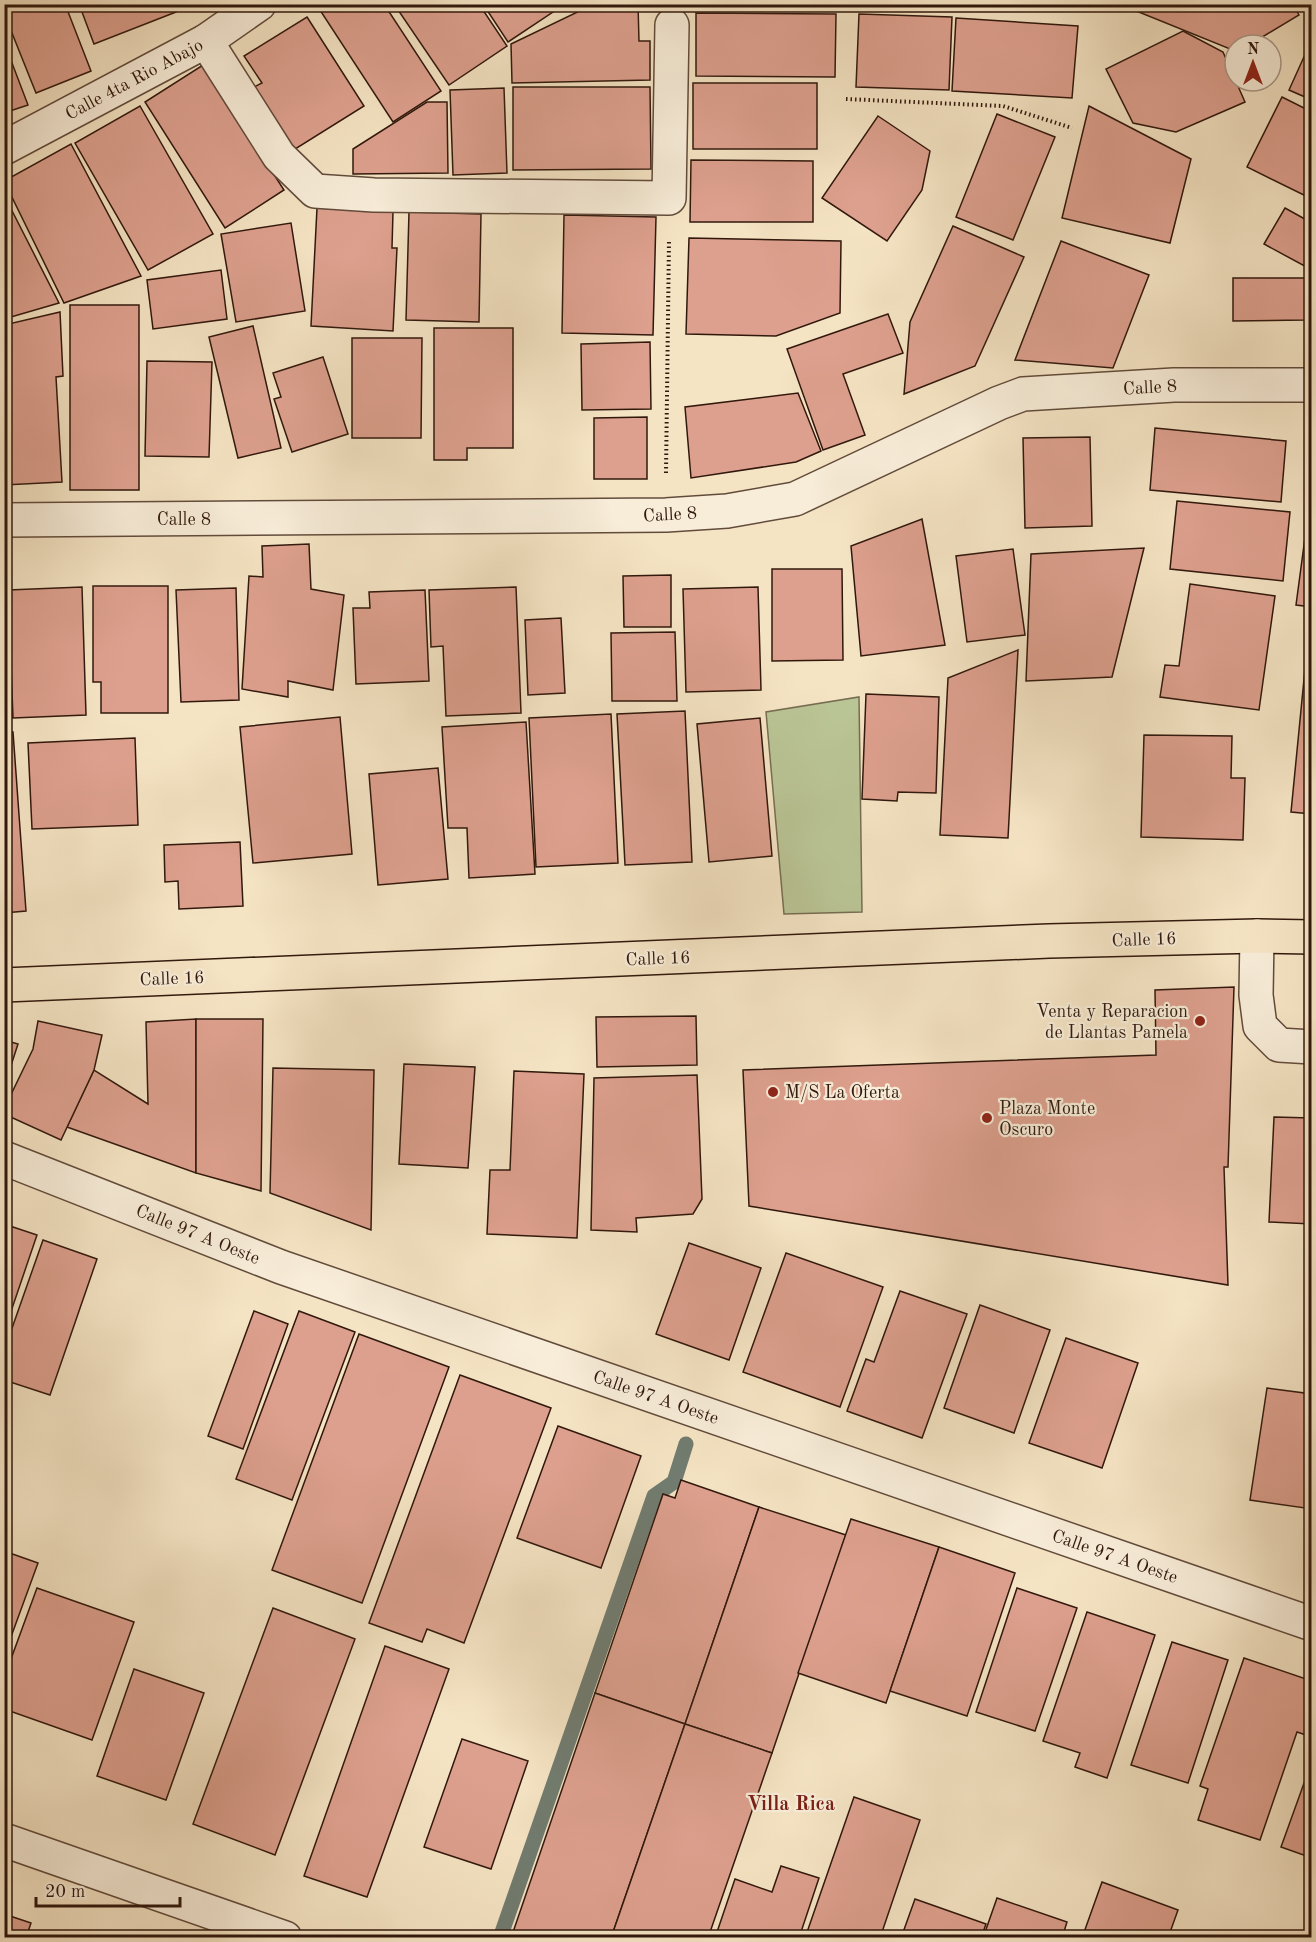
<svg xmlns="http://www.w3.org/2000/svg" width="1316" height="1942" viewBox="0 0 1316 1942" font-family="'Old Standard TT',serif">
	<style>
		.green { fill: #bac596; stroke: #766e52; stroke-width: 1.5 }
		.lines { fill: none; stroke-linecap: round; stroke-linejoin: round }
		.stream { stroke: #717c70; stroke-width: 15 }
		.building { fill: #dda08e; stroke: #31180d; stroke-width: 1.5 }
		.minor-casing { stroke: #624b3b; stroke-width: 36 }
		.major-casing { stroke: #31180d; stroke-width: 36 }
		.path { stroke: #31180d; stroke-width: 4; stroke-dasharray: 1.5 3; stroke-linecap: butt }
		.minor { stroke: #f8edd9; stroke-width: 33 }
		.major { stroke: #f5e4c4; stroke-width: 33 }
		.poi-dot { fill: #8f2418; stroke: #f8edd9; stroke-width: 2 }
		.labels { text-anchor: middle; stroke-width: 4.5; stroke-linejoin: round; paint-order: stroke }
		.street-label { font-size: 18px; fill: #31180d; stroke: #f8edd9 }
		.poi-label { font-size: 18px; fill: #31180d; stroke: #f8edd9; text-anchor: start }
		.neighbourhood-label { font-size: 20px; font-weight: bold; fill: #7a1f14; stroke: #f8edd9 }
	</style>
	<rect width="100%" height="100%" fill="#f5e4c4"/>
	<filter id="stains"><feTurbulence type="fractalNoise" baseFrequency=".00333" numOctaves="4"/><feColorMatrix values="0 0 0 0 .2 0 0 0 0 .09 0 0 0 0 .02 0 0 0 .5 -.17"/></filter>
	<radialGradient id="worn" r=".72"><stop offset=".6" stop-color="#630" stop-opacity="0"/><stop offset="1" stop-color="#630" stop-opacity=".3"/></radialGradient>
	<path class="green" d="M859,697l3,215 -78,2 -18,-202z"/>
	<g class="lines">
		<path class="stream" d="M500,1938l154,-442 20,-14 12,-38"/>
	</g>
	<g class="building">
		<path d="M4,4h61l26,67 -55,22 -32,-80z"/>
		<path d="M79,4h94l3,8 -82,32z"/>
		<path d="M316,4h68l57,87 -48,31z"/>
		<path d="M394,4h85l28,42 -58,39z"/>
		<path d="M483,4h78l1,2 -54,36z"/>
		<path d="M594,4h44l1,37h11v39l-138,3 -1,-39z"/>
		<path d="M643,4h63l-7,5 -56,1z"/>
		<path d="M1119,4h174l6,11 -50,30h-14v8l-2,2 -5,-7z"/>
		<path d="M696,13l140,1 -1,63 -139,-1z"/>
		<path d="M859,14l93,3 -3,73 -93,-3z"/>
		<path d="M307,17l57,89 -72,45 -40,-63 10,-5 -18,-27z"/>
		<path d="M956,18l122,8 -6,72 -120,-7z"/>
		<path d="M1183,31l40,21 22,50 -69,30 -43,-9 -27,-54z"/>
		<path d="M1312,39v61l-23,-10z"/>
		<path d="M4,42l24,63 -24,8z"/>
		<path d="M203,65l81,125 -59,38 -80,-126z"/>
		<rect x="693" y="83" width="124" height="66"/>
		<path d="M513,87h137l1,82 -138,1z"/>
		<path d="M504,88l3,85 -54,2 -3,-85z"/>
		<path d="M1282,97l30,15v87l-65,-32z"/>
		<path d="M427,102h20l1,71 -95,1v-25z"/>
		<path d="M140,106l73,128 -65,36 -73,-127z"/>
		<path d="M1089,106l102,53 -21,84 -108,-25z"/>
		<path d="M997,114l58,23 -42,103 -57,-23z"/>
		<path d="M878,116l52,35 -8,39 -35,51 -65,-43z"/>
		<path d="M71,144l70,132 -77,27 -60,-122z"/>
		<path d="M691,160l122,1v61h-123z"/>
		<path d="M4,195l55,108 -55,16z"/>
		<path d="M317,208l76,4 -1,36h5l-4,83 -82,-5z"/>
		<path d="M1285,208l27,15v47l-48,-26z"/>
		<path d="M409,212l72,2 -2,108 -73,-2z"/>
		<path d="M564,215l92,2 -3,118 -91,-2z"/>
		<path d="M291,223l14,88 -69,11 -15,-88z"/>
		<path d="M953,226l71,31 -49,109 -71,28 6,-72z"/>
		<path d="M689,238l152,3 -1,72 -64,23 -90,-2z"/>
		<path d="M1061,241l88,34 -36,93 -98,-8z"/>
		<path d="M221,270l6,49 -74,10 -6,-49z"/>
		<path d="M1233,278h72v42l-72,1z"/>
		<rect x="70" y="305" width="69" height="185"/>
		<path d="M60,312l3,64 -7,1 6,105 -58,3v-160z"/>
		<path d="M888,314l15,39 -60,21 22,61 -42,15 -36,-101z"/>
		<path d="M253,326l28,122 -43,10 -29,-121z"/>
		<path d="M434,328h79v120h-46v12h-33z"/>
		<path d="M352,338h70l-1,100h-69z"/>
		<path d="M650,342l1,67 -69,1 -1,-66z"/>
		<path d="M323,357l25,77 -56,18 -18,-53 7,-2 -8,-24z"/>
		<path d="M147,361l65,1 -3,95 -64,-1z"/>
		<path d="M798,393l23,58 -25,11 -105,16 -6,-71z"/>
		<path d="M647,417v62h-53v-61z"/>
		<path d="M1155,428l131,13 -5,61 -131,-12z"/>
		<path d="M1090,437l2,89 -67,2 -2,-90z"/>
		<path d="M1177,501l113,11 -7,69 -113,-12z"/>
		<path d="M1308,515l4,1v91l-16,-2z"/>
		<path d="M922,519l23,126 -84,11 -10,-110z"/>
		<path d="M309,544l2,45 33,6 -11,95 -45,-9v16l-46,-8 7,-113 14,1 -1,-31z"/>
		<path d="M1144,548l-32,129 -86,4 5,-127z"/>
		<path d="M1013,549l12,86 -58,7 -11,-86z"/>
		<path d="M772,569h70l1,91 -71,1z"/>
		<path d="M671,575v52h-47l-1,-51z"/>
		<path d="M1190,584l85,12 -16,114 -99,-13 5,-32 14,1z"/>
		<path d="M93,586h75v127h-67v-31h-8z"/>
		<path d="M82,587l4,128 -73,3 -5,-128z"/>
		<path d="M516,587l5,126 -75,3 -3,-70 -12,1 -2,-57z"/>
		<path d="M758,587l3,103 -75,2 -3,-103z"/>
		<path d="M236,588l3,112 -58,2 -5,-112z"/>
		<path d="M425,590l4,91 -73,3 -3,-76h17l-1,-16z"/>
		<path d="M561,618l4,75 -37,2 -3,-75z"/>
		<path d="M1310,618h2v196l-21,-2z"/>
		<path d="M675,632l2,69h-65l-1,-68z"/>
		<path d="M1018,650l-10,188 -68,-3 8,-157z"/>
		<path d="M4,653l3,75h-3z"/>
		<path d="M866,694l73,3 -3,96 -38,-1 -1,9 -35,-2z"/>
		<path d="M685,711l7,151 -67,3 -8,-151z"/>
		<path d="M611,714l7,149 -82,4 -7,-149z"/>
		<path d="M340,717l12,137 -99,9 -13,-136z"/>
		<path d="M760,718l12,138 -63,6 -12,-138z"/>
		<path d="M526,722l9,152 -66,4 -2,-50h-19l-6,-101z"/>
		<path d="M4,732h9l13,179 -22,2z"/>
		<path d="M1144,735l88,1 -1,42h14l-2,62 -102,-3z"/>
		<path d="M135,738l3,87 -106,4 -4,-86z"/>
		<path d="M438,768l10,111 -70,6 -9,-111z"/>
		<path d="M240,842l3,64 -64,3 -1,-28 -13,1 -1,-37z"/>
		<path d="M1234,987l-6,180h-4l4,118 -479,-79 -6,-136 413,-15 -1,-65z"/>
		<path d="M696,1016l1,49 -100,2 -1,-50z"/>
		<path d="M196,1019v154l-129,-46 27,-57 54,34 -2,-82z"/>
		<path d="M196,1019h67l-2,172 -65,-18z"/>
		<path d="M38,1021l64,14 -8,35 -33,70 -57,-26v-5l29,-60z"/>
		<path d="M4,1040l14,4 -14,43z"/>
		<path d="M404,1064l71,3 -7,101 -69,-4z"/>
		<path d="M273,1068l101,2 -3,160 -101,-37z"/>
		<path d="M514,1071l70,3 -7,164 -90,-4 3,-64h20z"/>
		<path d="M697,1075l5,124 -9,15 -57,4 1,14 -46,-2 3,-152z"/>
		<path d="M1274,1117l38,1v106l-43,-2z"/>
		<path d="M4,1224l33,11 -33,97z"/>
		<path d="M43,1240l54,19 -47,136 -46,-15v-29z"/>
		<path d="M689,1243l72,25 -32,92 -73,-26z"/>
		<path d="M786,1253l97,34 -43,120 -97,-35z"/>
		<path d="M900,1291l67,23 -45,124 -75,-27 19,-52 8,3z"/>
		<path d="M980,1305l70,25 -36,103 -70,-25z"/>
		<path d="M254,1311l34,13 -45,125 -35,-13z"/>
		<path d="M299,1311l56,21 -63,168 -56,-21z"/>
		<path d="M359,1334l90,33 -87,236 -90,-33z"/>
		<path d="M1066,1338l72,25 -36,105 -73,-25z"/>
		<path d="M460,1375l91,33 -87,235 -37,-14 -5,13 -53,-19z"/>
		<path d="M1267,1388l45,6v115l-62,-9z"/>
		<path d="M558,1426l83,30 -40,112 -84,-30z"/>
		<path d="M681,1480l78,27 -74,217 -90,-31 68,-199 12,4z"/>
		<path d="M759,1507l87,28 -74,218 -87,-29z"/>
		<path d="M851,1519l88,28 -53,156 -88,-30z"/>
		<path d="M939,1547l76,26 -48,143 -77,-25z"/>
		<path d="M4,1551l34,12 -34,93z"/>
		<path d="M37,1588l97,34 -42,118 -88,-31v-31z"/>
		<path d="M1017,1588l60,20 -42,123 -59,-19z"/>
		<path d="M273,1608l82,31 -80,216 -82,-31z"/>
		<path d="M1087,1612l68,23 -48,143 -32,-11 5,-14 -37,-12z"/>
		<path d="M1172,1642l56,18 -40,123 -57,-18z"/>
		<path d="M385,1646l64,23 -82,228 -63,-21z"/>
		<path d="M1244,1658l68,23v39l-6,15 -9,-3 -37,108 -62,-20 10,-31 -8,-3z"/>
		<path d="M134,1669l70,24 -38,107 -69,-24z"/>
		<path d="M595,1693l90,31 -74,214h-100z"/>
		<path d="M685,1724l87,29 -64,185h-97z"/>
		<path d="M462,1739l66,22 -37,108 -67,-22z"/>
		<path d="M1312,1761v97l-31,-11z"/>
		<path d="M854,1797l66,23 -40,118h-75z"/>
		<path d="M781,1866l38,12 -20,60h-84l20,-59 37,13z"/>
		<path d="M1102,1882l76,28 -10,28h-86z"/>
		<path d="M997,1898l70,24 -5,16h-79z"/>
		<path d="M915,1899l71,25 -5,14h-80z"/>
		<path d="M4,1914l27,9 -5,15h-22z"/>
	</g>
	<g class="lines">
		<defs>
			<g id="minor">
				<path d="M206,41l73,115 36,35 59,4 295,3 3,-173"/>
				<path d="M4,148l202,-107 53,-37"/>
				<path d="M4,520l662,-5 61,-4 68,-12 204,-96 24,-9 151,-9h138"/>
				<path d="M1257,936l-1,59 4,31 19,19 33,2"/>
				<path d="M4,1158l277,109 1031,357"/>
				<path d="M4,1840l281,98"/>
			</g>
			<path id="major" d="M4,985l1045,-44 208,-5 55,1"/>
		</defs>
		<use href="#minor" class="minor-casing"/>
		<use href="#major" class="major-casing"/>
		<g class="path">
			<path d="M846,99l157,7 69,22"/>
			<path d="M666,473l3,-233"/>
		</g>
		<use href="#minor" class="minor"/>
		<use href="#major" class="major"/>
	</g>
	<g class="poi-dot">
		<circle cx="1200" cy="1021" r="6"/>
		<circle cx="773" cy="1092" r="6"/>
		<circle cx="987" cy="1118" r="6"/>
	</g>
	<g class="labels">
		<g class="street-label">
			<text transform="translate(134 79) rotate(-28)" y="6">Calle 4ta Rio Abajo</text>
			<text transform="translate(1150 387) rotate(-3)" y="6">Calle 8</text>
			<text transform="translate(670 514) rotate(-3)" y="6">Calle 8</text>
			<text x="184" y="525">Calle 8</text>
			<text transform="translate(1144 939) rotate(-2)" y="6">Calle 16</text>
			<text transform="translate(658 958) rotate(-2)" y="6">Calle 16</text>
			<text transform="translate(172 978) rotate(-2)" y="6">Calle 16</text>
			<text transform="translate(198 1234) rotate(22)" y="6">Calle 97 A Oeste</text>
			<text transform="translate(656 1397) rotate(19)" y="6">Calle 97 A Oeste</text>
			<text transform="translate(1115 1556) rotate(19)" y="6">Calle 97 A Oeste</text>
		</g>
		<g class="poi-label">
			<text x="1188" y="1017" text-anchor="end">Venta y Reparacion<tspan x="1188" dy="21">de Llantas Pamela</tspan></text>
			<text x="785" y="1098">M/S La Oferta</text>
			<text x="999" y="1114">Plaza Monte<tspan x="999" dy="21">Oscuro</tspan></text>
		</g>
		<g class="neighbourhood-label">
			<text x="791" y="1810">Villa Rica</text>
		</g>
	</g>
	<rect width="1316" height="1942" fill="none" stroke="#f5e4c4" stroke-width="24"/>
	<rect x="6" y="6" width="1304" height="1930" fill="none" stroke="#31180d" stroke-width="3"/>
	<rect x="12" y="12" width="1292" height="1918" fill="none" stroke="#31180d" stroke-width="1.5"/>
	<g transform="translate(1253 63)"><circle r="28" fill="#f8edd9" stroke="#a89887" stroke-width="1.5"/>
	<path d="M0-4.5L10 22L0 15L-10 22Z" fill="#8f2418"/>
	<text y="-9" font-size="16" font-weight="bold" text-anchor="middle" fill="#31180d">N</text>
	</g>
	<path d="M36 1897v9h144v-9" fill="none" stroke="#31180d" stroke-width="3"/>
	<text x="45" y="1897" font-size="18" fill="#31180d" stroke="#f8edd9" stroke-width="4.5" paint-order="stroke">20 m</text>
	<rect width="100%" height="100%" filter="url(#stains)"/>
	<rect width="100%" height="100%" fill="url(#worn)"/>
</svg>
